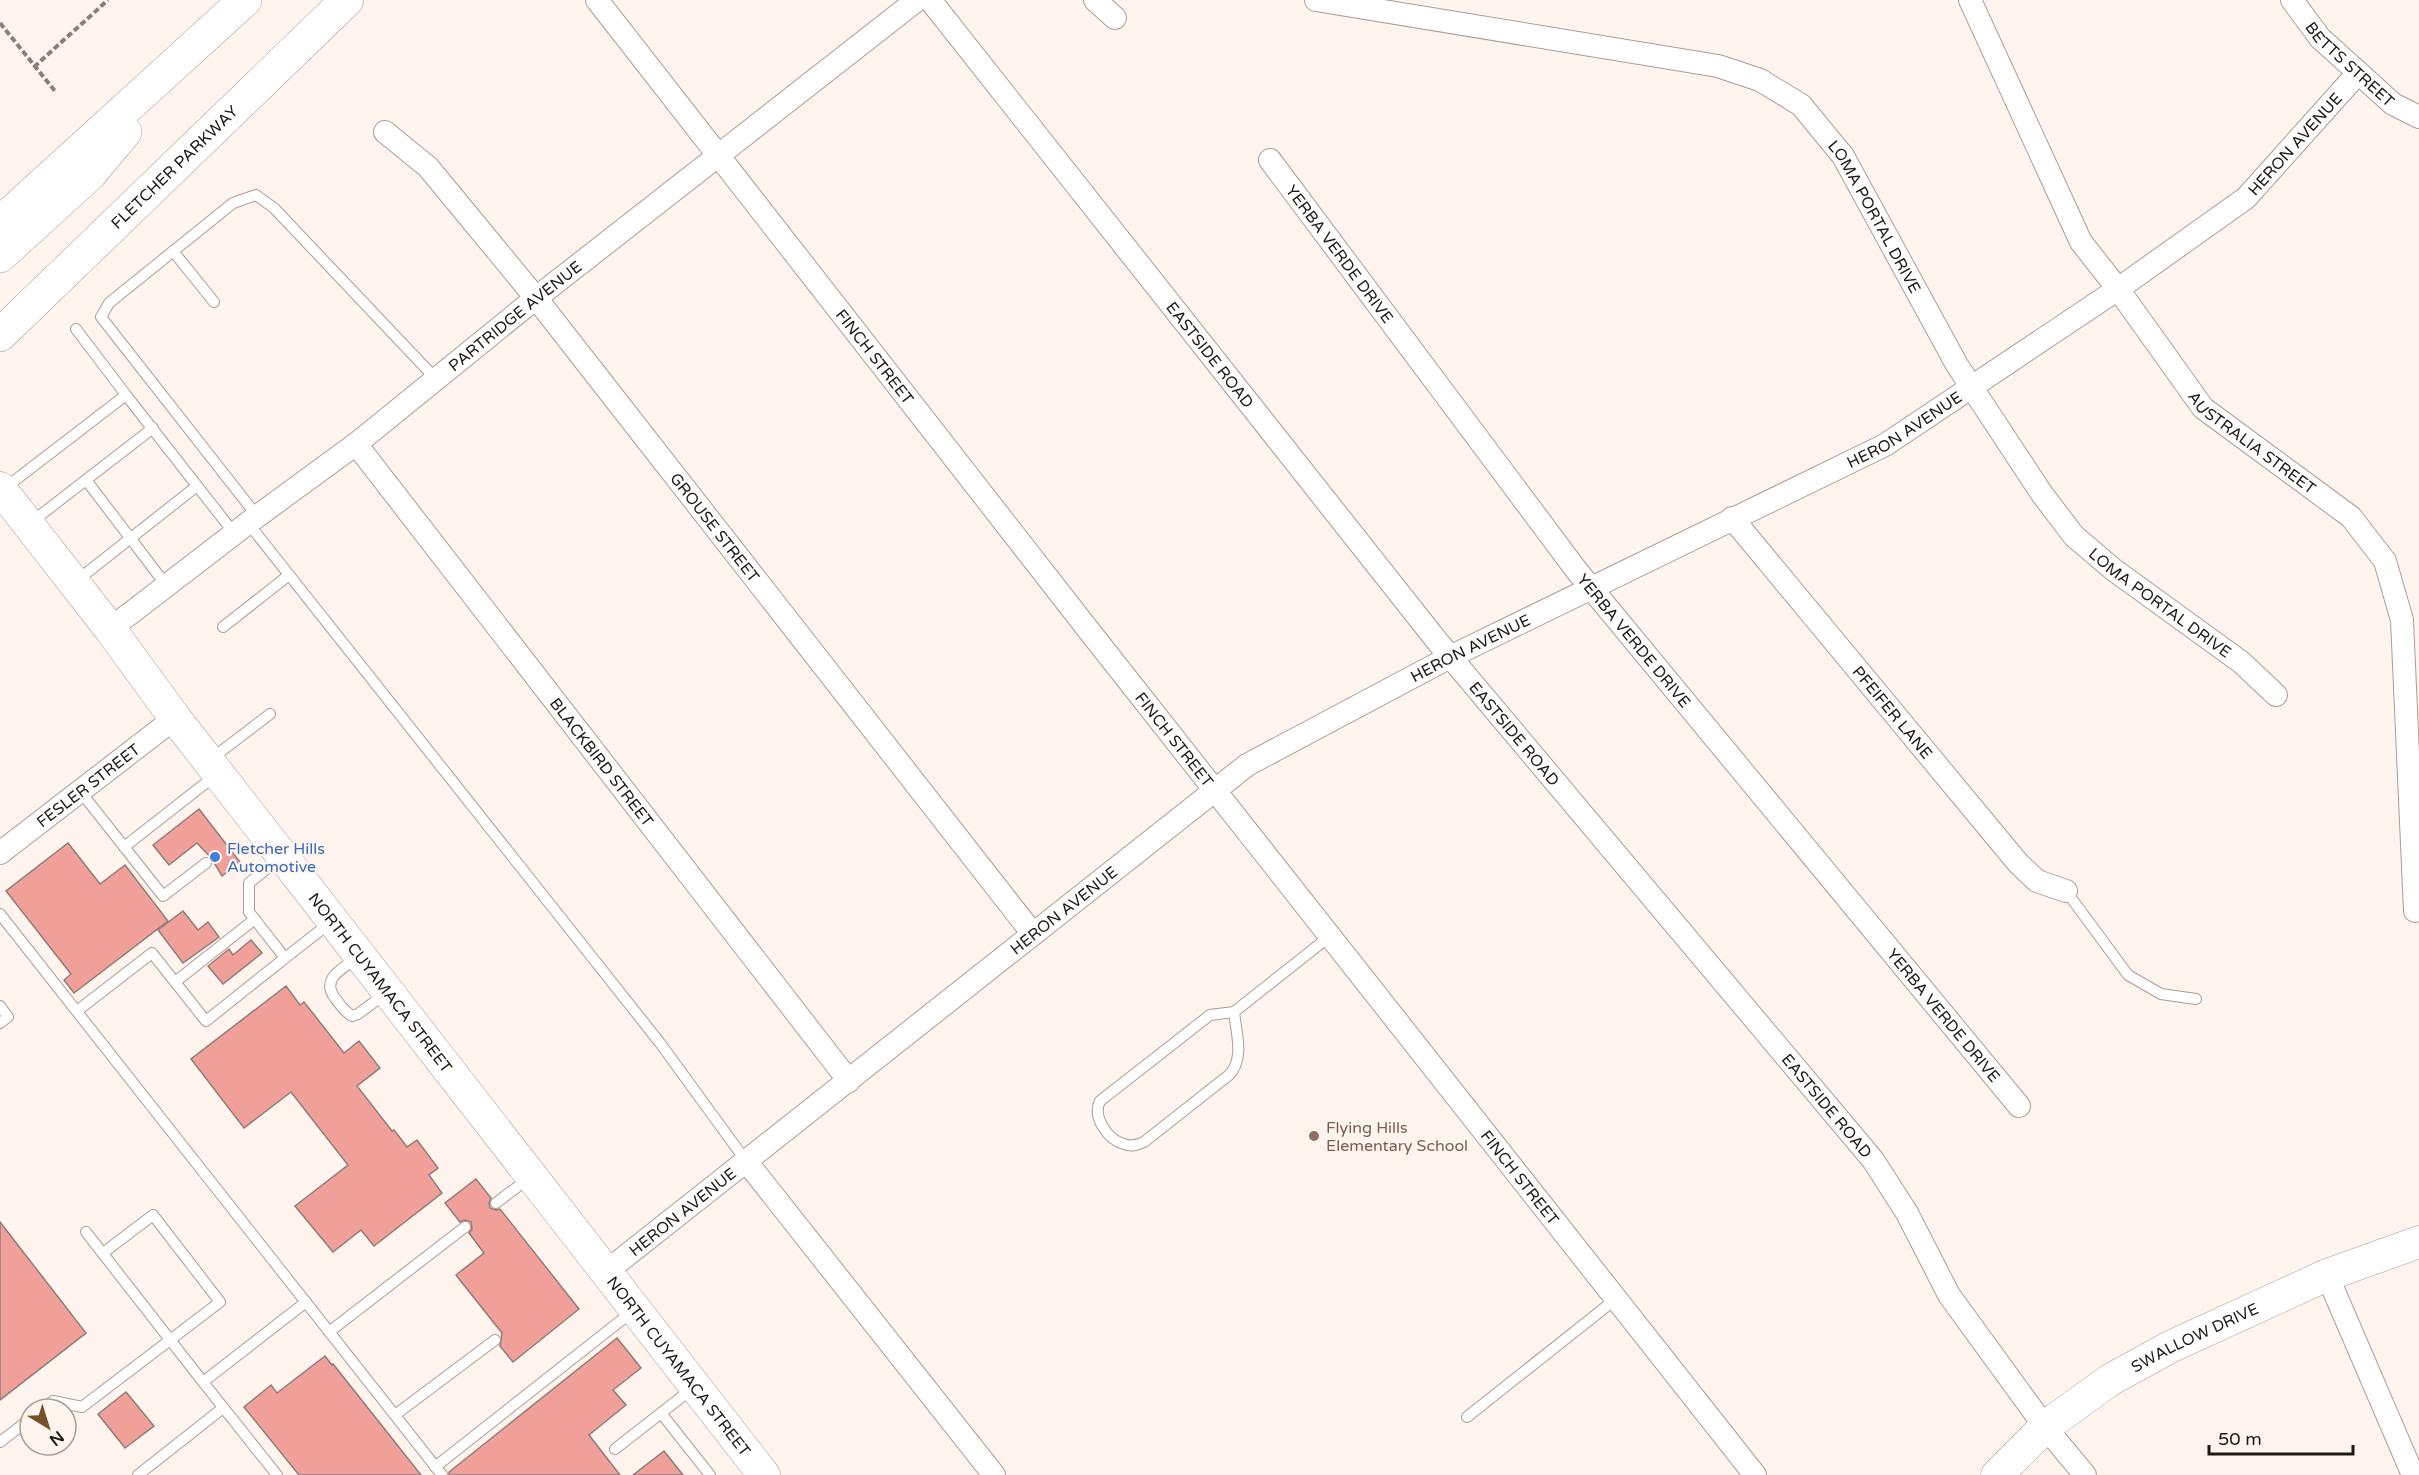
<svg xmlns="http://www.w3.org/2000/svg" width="2419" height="1475" viewBox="0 0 2419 1475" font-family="'Varela Round',sans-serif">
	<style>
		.building { fill: #f0a098; stroke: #8f7c7a; stroke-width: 1.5 }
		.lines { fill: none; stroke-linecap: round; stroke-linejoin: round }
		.lane-casing { stroke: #ac9d92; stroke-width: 12 }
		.street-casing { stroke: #ac9d92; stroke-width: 24 }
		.secondary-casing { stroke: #ac9d92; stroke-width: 33 }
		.primary-casing { stroke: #ac9d92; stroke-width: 34 }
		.path { stroke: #88807b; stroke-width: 4; stroke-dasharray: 6 3; stroke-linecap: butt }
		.lane { stroke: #fff; stroke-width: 10 }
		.street { stroke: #fff; stroke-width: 22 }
		.secondary { stroke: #fff; stroke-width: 32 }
		.primary { stroke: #fff; stroke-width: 33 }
		.shop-dot { fill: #3f7fe0; stroke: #fff5ee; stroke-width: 2 }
		.education-dot { fill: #8d6e63; stroke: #fff5ee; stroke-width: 2 }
		.labels { text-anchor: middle; stroke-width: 4.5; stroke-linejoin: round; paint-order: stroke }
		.street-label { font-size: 16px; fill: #1f1915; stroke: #fff5ee }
		.shop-label { font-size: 16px; fill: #366cbe; stroke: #fff5ee; text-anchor: start }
		.education-label { font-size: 16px; fill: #785e54; stroke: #fff5ee; text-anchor: start }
	</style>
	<rect width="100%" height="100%" fill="#fff5ee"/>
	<g class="building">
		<path d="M199,809l41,53 -18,14 -10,-17 -15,-16 -28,22 -16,-20z"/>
		<path d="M68,843l32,41 25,-19 43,56 -94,72 -10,-13 7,-6 -65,-83z"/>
		<path d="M183,911l15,19 10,-8 11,15 -36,26 -25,-33z"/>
		<path d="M251,940l11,13 -39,31 -15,-18 21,-17 4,6z"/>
		<path d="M286,986l14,19 4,-3 40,51 15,-12 21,27 -23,18 35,45 2,-1 13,17 10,-7 21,28 -9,7 13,18 -68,53 -13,-16 -28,22 -38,-46 53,-41 -57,-73 -47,36 -53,-69z"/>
		<path d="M476,1179l15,19 -2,5 1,5 6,2 4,-1 79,100 -66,53 -13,-16 2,-13 -46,-58 28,-22 -15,-20 3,-4 -1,-7 -6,-2 -5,2 -15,-19z"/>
		<path d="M0,1222l86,111 -86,67z"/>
		<path d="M617,1338l24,30 -28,22 13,15 -37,30 31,40h-171v-3z"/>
		<path d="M325,1356l7,9 1,-1 88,111h-122l-55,-68 27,-22 6,8z"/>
		<path d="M126,1392l28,34 -29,22 -27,-34z"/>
		<path d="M664,1451l19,24h-50z"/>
	</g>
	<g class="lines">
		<defs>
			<g id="lane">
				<path d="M173,251l41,51"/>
				<path d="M126,395l108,138"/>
				<path d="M86,480l80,105"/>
				<path d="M5,488l121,-93 -50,-66"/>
				<path d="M257,516l-156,-199 8,-14 124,-100 23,-8 18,13 162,171"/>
				<path d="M248,523l412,520 86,118"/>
				<path d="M29,524l124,-96"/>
				<path d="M75,582l122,-96"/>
				<path d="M223,627l66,-52"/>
				<path d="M211,759l59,-45"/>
				<path d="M80,791l83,105 43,-33"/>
				<path d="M124,847l92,-72"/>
				<path d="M280,858l-31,25v29l36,46 46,-36"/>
				<path d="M2066,891l62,84 33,19 35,5"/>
				<path d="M0,914l442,561"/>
				<path d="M255,919l-80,63 31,39 79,-63"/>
				<path d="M358,957c-15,12 -38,21 -23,41 5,7 9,13 17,18l6,-2 28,-21"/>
				<path d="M0,1006l8,11 -8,6"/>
				<path d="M77,1011l75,-58 23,29"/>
				<path d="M1234,1012c2,20 11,47 -5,63l-85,67c-7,3 -13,5 -20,2 -16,-4 -32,-27 -24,-43l110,-86 24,-3 96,-76"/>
				<path d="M496,1203l33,-25"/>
				<path d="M86,1232l117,150"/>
				<path d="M329,1332l136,-105"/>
				<path d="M43,1409l10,-8 29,6 138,-105 -67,-87 -50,38"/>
				<path d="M661,1413l49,62"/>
				<path d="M395,1415l100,-75"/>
				<path d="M1467,1417l150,-119"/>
				<path d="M0,1442l30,-23"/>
				<path d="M615,1449l78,-61"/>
				<path d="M435,1467l198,-156"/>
				<path d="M138,1475l85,-67"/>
				<path d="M277,1475l-74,-93 103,-80"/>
			</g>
			<g id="street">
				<path id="s1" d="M597,0l493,632 665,843"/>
				<path id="s2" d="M930,0l507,641 436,519 34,53 42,82 96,132 40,48"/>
				<path d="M1095,0l20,18"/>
				<path id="s3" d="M1316,0l402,66 42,14 41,25 42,51 114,209 85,129 32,42 40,34 127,92 35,33"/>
				<path id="s4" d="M1970,0l111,242 37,47 85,119 148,109 34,44 17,59 13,291"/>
				<path id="s5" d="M2292,0l28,38 73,66 26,13"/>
				<path id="s6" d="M385,132l43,35 108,131 497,636"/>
				<path id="s7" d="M1270,160l307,411 442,535"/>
				<path id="s8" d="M356,444l493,637"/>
				<path id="s9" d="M1732,518l286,345 19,18 29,10"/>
				<path id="s10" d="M110,629l138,-106 108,-79 180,-146 381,-298"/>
				<path id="s11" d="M0,853l175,-135"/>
				<path d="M746,1161l248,314"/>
				<path id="s12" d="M607,1271l640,-506 203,-108 435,-212 233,-156 128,-91 112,-125"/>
				<path d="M2327,1275l86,200"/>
			</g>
			<g id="secondary">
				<path id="s13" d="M0,488l110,141 65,89 589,757"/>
				<path id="s14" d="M1997,1475l48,-48 65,-47 60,-33 157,-72 92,-33"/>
			</g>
			<g id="primary">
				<path d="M0,223l245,-223"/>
				<path d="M0,256l89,-81 36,-43"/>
				<path id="s15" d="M0,335l347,-335"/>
			</g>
		</defs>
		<use href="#lane" class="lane-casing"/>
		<use href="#street" class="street-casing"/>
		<use href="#secondary" class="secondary-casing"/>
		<use href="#primary" class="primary-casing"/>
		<g class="path">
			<path d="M0,23l55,68"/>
			<path d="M34,67l74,-67"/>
		</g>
		<use href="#lane" class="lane"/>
		<use href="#street" class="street"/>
		<use href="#secondary" class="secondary"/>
		<use href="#primary" class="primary"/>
	</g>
	<circle class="shop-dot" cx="215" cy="857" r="6"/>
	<circle class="education-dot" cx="1314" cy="1136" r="6"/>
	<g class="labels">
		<g class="street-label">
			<text dy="6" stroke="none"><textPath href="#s5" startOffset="87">BETTS STREET</textPath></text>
			<text dy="6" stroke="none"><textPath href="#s12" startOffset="2040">HERON AVENUE</textPath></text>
			<text dy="6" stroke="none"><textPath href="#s15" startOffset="242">FLETCHER PARKWAY</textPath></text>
			<text dy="6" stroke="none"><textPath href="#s3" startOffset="634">LOMA PORTAL DRIVE</textPath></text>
			<text dy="6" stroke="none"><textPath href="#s7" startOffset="117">YERBA VERDE DRIVE</textPath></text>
			<text dy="6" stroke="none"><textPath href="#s10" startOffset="512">PARTRIDGE AVENUE</textPath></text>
			<text dy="6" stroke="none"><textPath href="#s2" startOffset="452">EASTSIDE ROAD</textPath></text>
			<text dy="6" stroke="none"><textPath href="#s1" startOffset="452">FINCH STREET</textPath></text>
			<text dy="6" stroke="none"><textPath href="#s12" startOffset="1554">HERON AVENUE</textPath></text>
			<text dy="6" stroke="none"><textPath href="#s4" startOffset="532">AUSTRALIA STREET</textPath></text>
			<text dy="6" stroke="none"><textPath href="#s6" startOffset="516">GROUSE STREET</textPath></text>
			<text dy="6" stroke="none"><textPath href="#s3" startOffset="1120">LOMA PORTAL DRIVE</textPath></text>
			<text dy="6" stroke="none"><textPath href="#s7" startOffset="603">YERBA VERDE DRIVE</textPath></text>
			<text dy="6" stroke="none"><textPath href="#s12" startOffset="1068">HERON AVENUE</textPath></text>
			<text dy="6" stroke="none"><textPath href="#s9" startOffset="252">PFEIFER LANE</textPath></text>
			<text dy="6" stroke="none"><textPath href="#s2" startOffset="938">EASTSIDE ROAD</textPath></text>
			<text dy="6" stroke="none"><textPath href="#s1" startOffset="938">FINCH STREET</textPath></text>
			<text dy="6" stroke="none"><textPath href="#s8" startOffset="402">BLACKBIRD STREET</textPath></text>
			<text dy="6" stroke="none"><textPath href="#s11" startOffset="111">FESLER STREET</textPath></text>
			<text dy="6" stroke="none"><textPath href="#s12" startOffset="582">HERON AVENUE</textPath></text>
			<text dy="6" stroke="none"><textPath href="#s13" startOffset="624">NORTH CUYAMACA STREET</textPath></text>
			<text dy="6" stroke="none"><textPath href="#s7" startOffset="1089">YERBA VERDE DRIVE</textPath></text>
			<text dy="6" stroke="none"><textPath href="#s2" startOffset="1424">EASTSIDE ROAD</textPath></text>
			<text dy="6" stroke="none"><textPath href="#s1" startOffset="1496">FINCH STREET</textPath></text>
			<text dy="6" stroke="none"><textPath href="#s12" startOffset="96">HERON AVENUE</textPath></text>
			<text dy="6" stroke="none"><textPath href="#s14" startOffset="243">SWALLOW DRIVE</textPath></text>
			<text dy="6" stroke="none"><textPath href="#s13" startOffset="1110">NORTH CUYAMACA STREET</textPath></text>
		</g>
		<g class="shop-label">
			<text x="227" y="854">Fletcher Hills<tspan x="227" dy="18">Automotive</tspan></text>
		</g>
		<g class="education-label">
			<text x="1326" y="1133">Flying Hills<tspan x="1326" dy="18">Elementary School</tspan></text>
		</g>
	</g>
	<g transform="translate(48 1427) rotate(142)"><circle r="28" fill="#fff5ee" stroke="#a59d97" stroke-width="1.5"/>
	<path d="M0-4.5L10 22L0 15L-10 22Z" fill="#75512b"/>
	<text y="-9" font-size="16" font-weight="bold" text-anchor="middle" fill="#1f1915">N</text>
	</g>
	<path d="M2209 1445v9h144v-9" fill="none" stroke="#1f1915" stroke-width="3"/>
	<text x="2218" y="1445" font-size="18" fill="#1f1915" stroke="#fff5ee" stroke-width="4.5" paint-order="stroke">50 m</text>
</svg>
